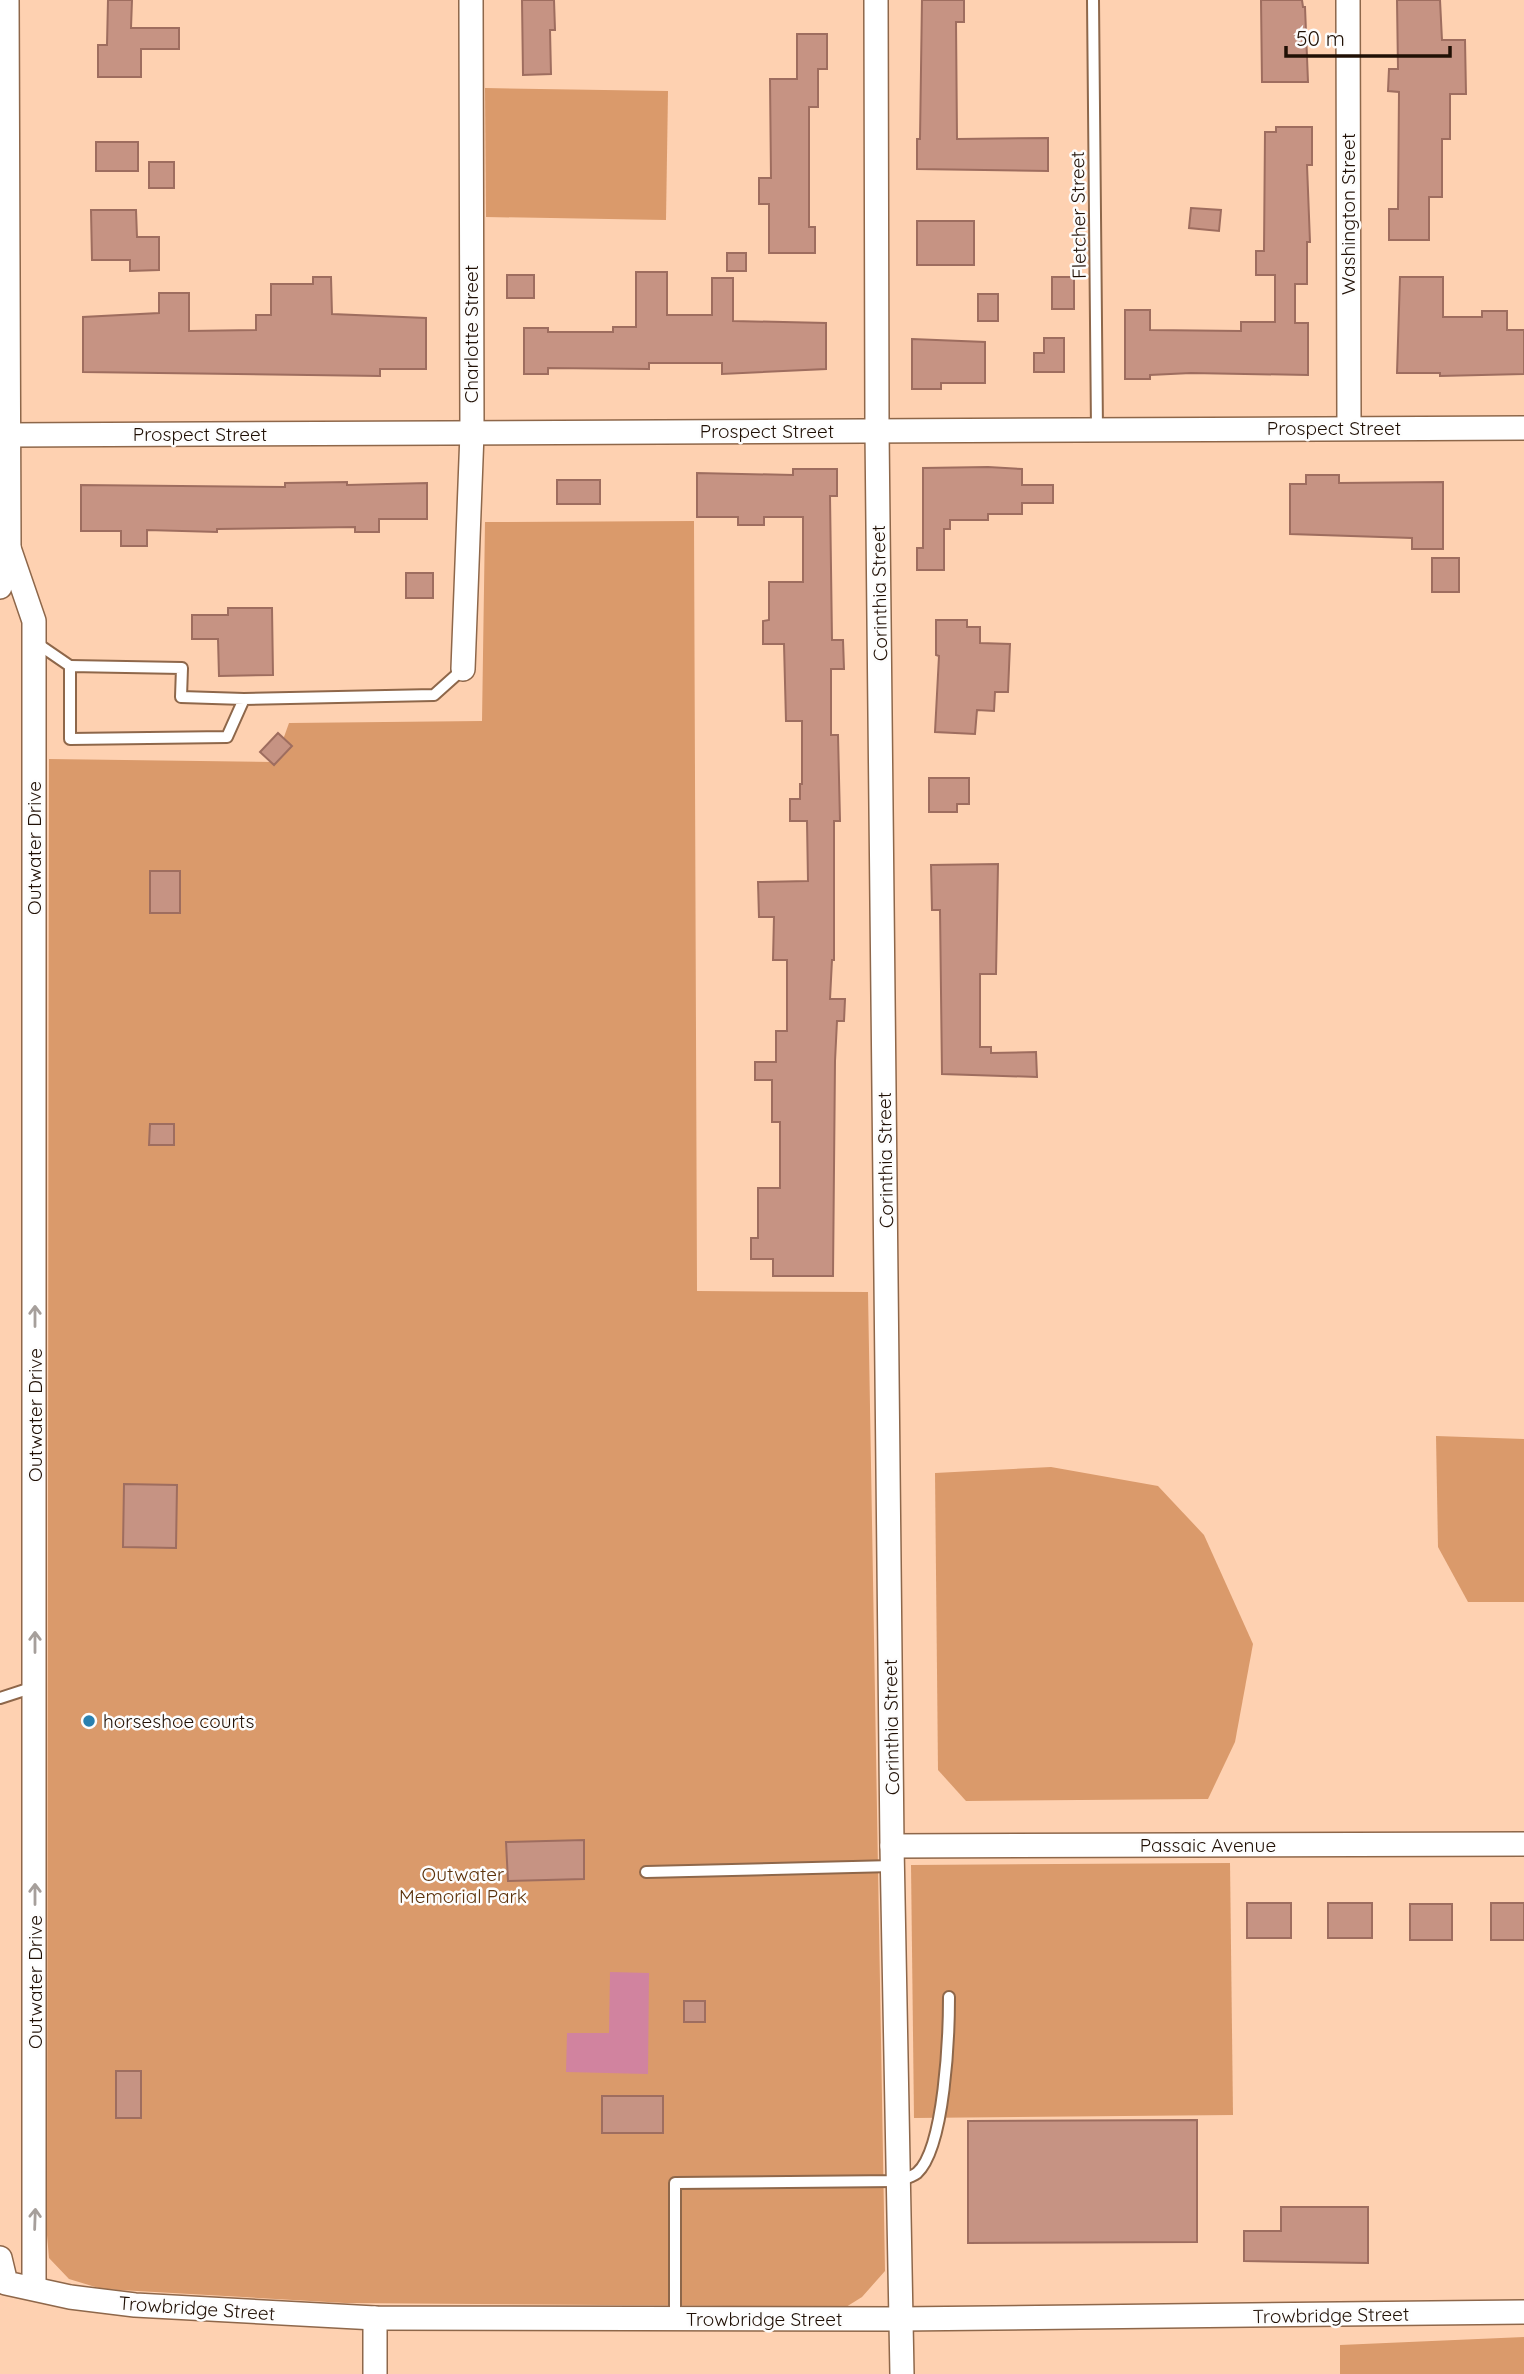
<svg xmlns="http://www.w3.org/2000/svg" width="1524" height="2374" viewBox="0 0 1524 2374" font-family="Quicksand,sans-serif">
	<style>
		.green { fill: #da9a6b }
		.water { fill: #d1839f }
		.building { fill: #c69383; stroke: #9e6d5f; stroke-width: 2 }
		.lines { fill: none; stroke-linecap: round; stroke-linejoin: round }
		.service-casing { stroke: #8e674a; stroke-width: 14 }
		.minor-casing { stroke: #8e674a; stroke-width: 26 }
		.service { stroke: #fff; stroke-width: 10 }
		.minor { stroke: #fff; stroke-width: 23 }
		.oneway { stroke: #a69f9b }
		.poi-dot { fill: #2980af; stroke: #fdfdfd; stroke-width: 2.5 }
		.labels { text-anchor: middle; stroke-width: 5; stroke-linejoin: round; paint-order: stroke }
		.street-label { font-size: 19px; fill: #201005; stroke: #fdfdfd }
		.poi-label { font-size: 19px; fill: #201005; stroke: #fdfdfd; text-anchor: start }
		.park-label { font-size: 19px; fill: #5b310a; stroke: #fdfdfd }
	</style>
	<rect width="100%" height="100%" fill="#fed1b1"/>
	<g class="green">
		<path d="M485,88l183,3 -2,129 -180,-3z"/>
		<path d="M694,521l3,770 171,1 17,979 -23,26 -16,10 -501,-4 -243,-14 -33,-10 -20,-21 -2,-23 2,-1476 226,3 14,-39 193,-2 3,-199z"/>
		<path d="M1436,1436l88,3v163h-56l-30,-55z"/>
		<path d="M1051,1467l107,19 46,49 49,109 -18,98 -27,57 -242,2 -28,-31 -3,-297z"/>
		<path d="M1230,1863l3,252 -319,3 -3,-253z"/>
		<path d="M1524,2337v37h-184v-29z"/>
	</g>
	<path class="water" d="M610,1972l39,1 -1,101 -82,-2 1,-39h42z"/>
	<g class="building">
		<path d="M108,0h24l-1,28h48v21h-38v28h-43v-32h9z"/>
		<path d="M522,0h32l1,30h-5l1,44 -28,1z"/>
		<path d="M922,0h42v22h-8l1,117 91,-1v33l-131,-2v-30h3z"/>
		<path d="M1261,0h41l1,7h2l3,75h-46z"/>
		<path d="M1397,0h43l2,40h23l1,54h-16v45h-8v58h-13v43h-40v-31h9l1,-117 -11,-1 1,-22h9z"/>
		<path d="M797,34h30v35h-9v38h-9v120h6v26h-46v-49h-10v-26h12l-1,-99h27z"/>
		<path d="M1276,127h36v38h-5l3,77h-3v42h-12v39h13v52l-117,-2 -41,2v4h-25v-69h25v20l91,1v-9h34v-47h-19v-24h8l1,-119h11z"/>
		<rect x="96" y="142" width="42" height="29"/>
		<rect x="149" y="162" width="25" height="26"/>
		<path d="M1191,208l30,2 -2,21 -30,-3z"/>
		<path d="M91,210h45l1,27h22v33l-29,1v-11h-38z"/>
		<rect x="917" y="221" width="57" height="44"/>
		<rect x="727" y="253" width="19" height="18"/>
		<path d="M636,272h31v43h45v-37h21v43l93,2v46l-104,5v-11h-73v6l-101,-1v6h-24v-46h24v4h65v-5h23z"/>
		<rect x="507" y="275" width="27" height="23"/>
		<path d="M313,277h18l1,37 94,4v51h-46v7l-297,-4v-55l76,-4v-20h30v38l67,-1v-15h15v-31h42z"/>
		<rect x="1052" y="277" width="22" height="32"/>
		<path d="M1400,277h43v40h39v-6h25v19h17v44l-84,2v-3h-43z"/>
		<rect x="978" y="294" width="20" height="27"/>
		<path d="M1044,338h20v34h-30v-19h10z"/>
		<path d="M912,339l73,3v41h-44v6h-29z"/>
		<path d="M988,467l34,2v16h31v18h-31v11h-34v6h-38v9h-6v41h-27v-22h6v-80z"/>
		<path d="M793,469h44v27h-7l2,144h11l1,29h-13v66h7l2,86h-6v139h-2l-2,39h15l-1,22h-7l-2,40 -2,215h-60v-17h-22v-21h7v-50h22v-66h-8v-42h-17v-18h21v-31h11v-71h-14l1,-43h-15l-1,-35 50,-1 -1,-60h-17v-22h10v-15h2v-63h-16l-2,-77h-21v-23l6,-1v-38h34v-65h-39v8h-26v-8h-41v-44l96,2z"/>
		<path d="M1306,475h33v8l104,-1v67h-31v-11l-122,-4v-50h16z"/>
		<rect x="557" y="480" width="43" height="24"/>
		<path d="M347,482v3l80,-2v36h-48v13h-24v-5l-138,2v3l-70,-2v16h-26v-15h-40v-46l204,2v-4z"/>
		<rect x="1432" y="558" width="27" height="34"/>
		<rect x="406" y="573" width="27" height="25"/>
		<path d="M228,608h44l1,67 -54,1 -1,-37h-26v-24h36z"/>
		<path d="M936,620h31v7h13v16l30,1 -2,48h-13l-1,19 -17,-1 -2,24 -40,-2 4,-76 -3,-1z"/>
		<path d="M278,733l14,13 -18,19 -14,-13z"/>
		<path d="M929,778h40v26h-12v8h-28z"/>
		<path d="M998,864l-2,110h-16v73h11v6l45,-1 1,25 -95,-3 -2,-164h-8l-1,-45z"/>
		<rect x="150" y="871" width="30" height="42"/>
		<path d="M150,1124h24v21h-25z"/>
		<path d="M124,1484l53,1 -1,63 -53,-1z"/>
		<path d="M584,1840v39l-76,2 -2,-39z"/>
		<rect x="1247" y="1903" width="44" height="35"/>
		<rect x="1328" y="1903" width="44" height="35"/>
		<rect x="1491" y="1903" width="33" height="37"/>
		<rect x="1410" y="1904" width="42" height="36"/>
		<rect x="684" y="2001" width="21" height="21"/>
		<rect x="116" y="2071" width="25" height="47"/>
		<rect x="602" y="2096" width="61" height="37"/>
		<path d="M1197,2120v122l-229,1v-122z"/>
		<path d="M1281,2207h87v56l-124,-2v-30h37z"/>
	</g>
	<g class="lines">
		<defs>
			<g id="service">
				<path d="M1093,0l4,430"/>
				<path d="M35,642l35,24"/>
				<path d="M244,699l-63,-2 1,-29 -112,-2v73l157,-2 17,-38 190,-4 29,-26"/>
				<path d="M0,1698l34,-11"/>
				<path d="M646,1872l247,-6"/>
				<path d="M675,2319v-136l222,-2c6,-2 15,-4 20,-8 28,-25 32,-139 32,-176"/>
			</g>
			<g id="minor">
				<path d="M876,0l1,430 15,1416 10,528"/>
				<path d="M1348,0l1,428"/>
				<path d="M10,435l1514,-7"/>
				<path d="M9,548l25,73v1667"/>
				<path d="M0,587l9,-39 -2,-548"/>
				<path d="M463,669l9,-236 -1,-433"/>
				<path d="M892,1846l632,-2"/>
				<path d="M0,2258l6,25 64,14 65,8 240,13 524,1 625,-7"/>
				<path d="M375,2318v56"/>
			</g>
		</defs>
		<use href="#service" class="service-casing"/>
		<use href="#minor" class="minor-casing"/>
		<use href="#service" class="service"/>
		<use href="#minor" class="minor"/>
	</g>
	<defs><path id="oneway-shaft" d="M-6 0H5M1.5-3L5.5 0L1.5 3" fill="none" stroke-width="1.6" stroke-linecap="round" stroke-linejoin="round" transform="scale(1.75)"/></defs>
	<g class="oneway">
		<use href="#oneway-shaft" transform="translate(35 1316) rotate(-90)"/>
		<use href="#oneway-shaft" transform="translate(35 1642) rotate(-90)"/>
		<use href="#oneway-shaft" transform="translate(35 1894) rotate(-90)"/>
		<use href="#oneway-shaft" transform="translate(35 2219) rotate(-88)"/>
	</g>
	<circle class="poi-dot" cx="89" cy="1721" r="7"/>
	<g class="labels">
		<g class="street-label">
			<text transform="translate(1348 214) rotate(-90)" y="7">Washington Street</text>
			<text transform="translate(1078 215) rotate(-91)" y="7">Fletcher Street</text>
			<text transform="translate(471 334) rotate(-90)" y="7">Charlotte Street</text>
			<text x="1334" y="435">Prospect Street</text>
			<text x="767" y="438">Prospect Street</text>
			<text x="200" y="441">Prospect Street</text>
			<text transform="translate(879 593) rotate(-91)" y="7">Corinthia Street</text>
			<text transform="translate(34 848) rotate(-90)" y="7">Outwater Drive</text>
			<text transform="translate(885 1160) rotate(-91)" y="7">Corinthia Street</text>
			<text transform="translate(35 1415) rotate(-90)" y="7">Outwater Drive</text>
			<text transform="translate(891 1727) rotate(-91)" y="7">Corinthia Street</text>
			<text x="1208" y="1852">Passaic Avenue</text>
			<text transform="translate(35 1982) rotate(-90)" y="7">Outwater Drive</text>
			<text transform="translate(197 2308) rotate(4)" y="7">Trowbridge Street</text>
			<text transform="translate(1331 2315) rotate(-1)" y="7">Trowbridge Street</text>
			<text x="764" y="2326">Trowbridge Street</text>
		</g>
		<g class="poi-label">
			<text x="103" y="1728">horseshoe courts</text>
		</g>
		<g class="park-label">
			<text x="463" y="1881">Outwater<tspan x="463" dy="22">Memorial Park</tspan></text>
		</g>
	</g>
	<path d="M1286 46v10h164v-10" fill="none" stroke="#201005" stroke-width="3.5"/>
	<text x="1296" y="46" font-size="21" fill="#201005" stroke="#fdfdfd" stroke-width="5" paint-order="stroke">50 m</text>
</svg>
